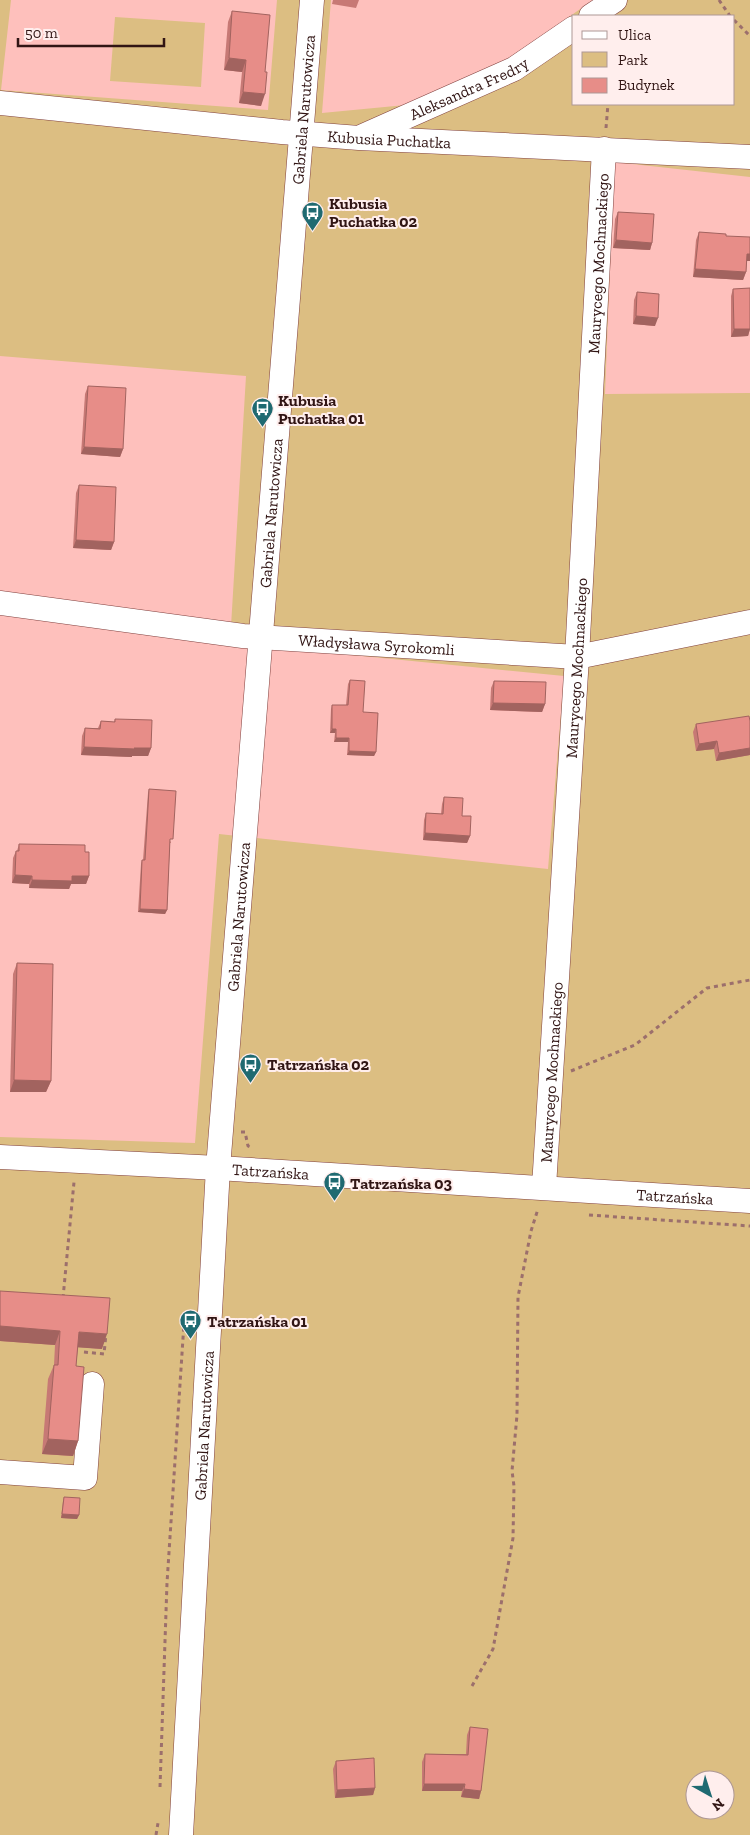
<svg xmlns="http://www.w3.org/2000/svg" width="750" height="1835" viewBox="0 0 750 1835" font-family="'Zilla Slab',serif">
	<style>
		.green { fill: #dcbe82; fill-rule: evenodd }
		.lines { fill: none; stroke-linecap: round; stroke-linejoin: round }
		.minor-casing { stroke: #81403e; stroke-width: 25 }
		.path { stroke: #9c6f6c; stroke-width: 3; stroke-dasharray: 4 4; stroke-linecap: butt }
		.minor { stroke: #fff; stroke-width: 24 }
		.wall { fill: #c77975 }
		.shaded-wall { fill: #a2635f }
		.building { fill: #e78d88; stroke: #a2635f }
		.labels { text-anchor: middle; stroke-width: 4; stroke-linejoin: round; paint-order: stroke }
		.street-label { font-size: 16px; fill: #311514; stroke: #ffeeed }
		.poi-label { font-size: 16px; font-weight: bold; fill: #311514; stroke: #ffeeed; text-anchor: start }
	</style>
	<rect width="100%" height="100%" fill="#fec0bc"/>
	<g class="green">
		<path d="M0,0h11l-10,90 267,20 9,-110h54l-9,113 94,-9 93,-45 84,-59h157v177l-136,-15 -9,232 145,-1v1442h-750v-698l195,6 24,-309 329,35 16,-193 -334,-33 16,-267 -246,-20zM574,16h160v88h-160zM695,1780h30v30h-30z"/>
		<path d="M115,17l90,6 -4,64 -91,-6z"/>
	</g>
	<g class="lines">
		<defs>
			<g id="minor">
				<path d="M591,16l24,-16"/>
				<path id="s1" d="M0,103l282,29 77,6 391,19"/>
				<path id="s2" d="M363,136l151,-67 60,-41"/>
				<path id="s3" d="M0,603l243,33 334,21 173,-35"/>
				<path id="s4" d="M0,1157l218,11 532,33"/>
				<path id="s5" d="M544,1187l33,-530 27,-508"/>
				<path d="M0,1472l85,6 7,-94"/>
				<path id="s6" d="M181,1835l37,-667 94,-1168"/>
			</g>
		</defs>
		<use href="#minor" class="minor-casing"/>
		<g class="path">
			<path d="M719,0l11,16"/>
			<path d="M734,20l16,16"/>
			<path d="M606,128l2,-24"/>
			<path d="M571,1071l64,-26 72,-57 43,-8"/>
			<path d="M241,1132h4l3,14 2,1"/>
			<path d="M589,1215l161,11"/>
			<path d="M63,1298l11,-116"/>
			<path d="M84,1352l20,2 2,-20"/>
			<path d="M472,1686l21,-37 20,-111 1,-52 -2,-15 5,-56 1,-118 13,-66 7,-22"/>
			<path d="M160,1787l7,-204 17,-260 3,-14"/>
			<path d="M156,1835l2,-12"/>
		</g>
		<use href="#minor" class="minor"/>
	</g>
	<g class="wall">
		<path d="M333,0h26l-3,8 -24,-4z"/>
		<path d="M232,11l33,61 -4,34 -22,-3 3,-31 -18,-2 4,-48z"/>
		<path d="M618,212l34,31 -2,7 -37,-2 2,-29z"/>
		<path d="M699,232l27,4 21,25 -1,11 -3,8 -50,-3 3,-37z"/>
		<path d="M750,288v41l-2,7 -17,1v-41l2,-7z"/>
		<path d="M637,292l18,34 -22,-2 1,-24z"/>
		<path d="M88,386l35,63 -3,8 -39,-3 4,-60z"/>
		<path d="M79,485l35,57 -3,8 -38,-2 3,-55z"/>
		<path d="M350,680l13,32 13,40 -2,4 -27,-1 1,-13h-14l1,-9h-5l1,-24 1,-4h14l2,-21z"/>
		<path d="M494,681l51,23 -3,8 -52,-2 1,-22z"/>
		<path d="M115,719l36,29 -3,8h-16v1l-51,-2 1,-19 3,-8h13l3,-7 13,1z"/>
		<path d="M750,721v34l-34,6 -2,-12 -18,2 -3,-19 3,-8z"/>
		<path d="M149,789l22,54h-1l-3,67 -2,4 -27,-2 3,-48 1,-4h1l5,-67z"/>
		<path d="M444,797l18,19 8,20 -3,7 -44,-3 1,-20 2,-7 15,1 1,-10z"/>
		<path d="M19,844l66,8 4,24 -3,8h-15l-2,5 -40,-1v-4l-17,-1 1,-25 3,-7h1z"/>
		<path d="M17,963l34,118 -5,11h-36l3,-118z"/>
		<path d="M0,1291l102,58 -24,-2 -2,19 2,75 -5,15 -31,-2 6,-75 6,-14 1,-20 -55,-4z"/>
		<path d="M64,1497l15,18 -2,4 -16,-1 2,-17z"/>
		<path d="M470,1727l11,64 -2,8 -18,-2 1,-6h-40v-29l3,-8h41l1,-19z"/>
		<path d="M336,1761l39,27 -2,7 -38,3 -2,-29z"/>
	</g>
	<g class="shaded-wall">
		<path d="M229,58l17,2 -4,12 -18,-2z"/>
		<path d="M243,92l22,2 -4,12 -22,-3z"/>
		<path d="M616,240l36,3 -2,7 -37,-2z"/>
		<path d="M747,254h3v7h-6z"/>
		<path d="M695,269l51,3 -3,8 -50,-3z"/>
		<path d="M636,316l22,2 -3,8 -22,-2z"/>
		<path d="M734,329h16l-2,7 -17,1z"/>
		<path d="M84,447l39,2 -3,8 -39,-3z"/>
		<path d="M76,540l38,2 -3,8 -38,-2z"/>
		<path d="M493,703l52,1 -3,8 -52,-2z"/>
		<path d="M332,729h4l-1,4h-5z"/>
		<path d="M336,738h13l-1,4h-14z"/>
		<path d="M717,741l-3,8 -18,2 3,-7z"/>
		<path d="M84,747l50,1h17l-3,8h-16v1l-51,-2z"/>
		<path d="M750,748v7l-34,6 3,-8z"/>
		<path d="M349,751l27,1 -2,4 -27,-1z"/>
		<path d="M425,833l45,3 -3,7 -44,-3z"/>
		<path d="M15,875l17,1 -3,8 -17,-1z"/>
		<path d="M72,876h17l-3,8h-15l-2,5 -40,-1 3,-8z"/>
		<path d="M140,909l27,1 -2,4 -27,-2z"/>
		<path d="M14,1080l37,1 -5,11h-36z"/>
		<path d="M0,1326l60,5 -5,14 -55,-4z"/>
		<path d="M79,1332l28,2 -5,15 -29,-2z"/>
		<path d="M48,1439l30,2 -5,15 -31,-2z"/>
		<path d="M62,1514l17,1 -2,4 -16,-1z"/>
		<path d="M424,1784h41l-3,7h-40z"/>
		<path d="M375,1788l-2,7 -38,3 2,-8z"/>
		<path d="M464,1789l17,2 -2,8 -18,-2z"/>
	</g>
	<g class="building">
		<path d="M232,11l38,4 -5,57h2l-2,22 -22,-2 3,-32 -17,-2z"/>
		<path d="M618,212l36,2 -2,29 -36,-3z"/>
		<path d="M699,232l27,2v2l24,1v17h-3l-1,18 -51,-3z"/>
		<path d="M750,288v41h-16l-1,-40z"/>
		<path d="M637,292l22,2 -1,24 -22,-2z"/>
		<path d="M88,386l38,2 -3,61 -39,-2z"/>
		<path d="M79,485l37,2 -2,55 -38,-2z"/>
		<path d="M350,680l15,1 -2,31 15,1 -2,39 -27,-1v-13h-13v-9h-4v-24h16z"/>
		<path d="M494,681l52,1 -1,22 -52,-1z"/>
		<path d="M749,716l1,5v27l-31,5 -2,-12 -18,3 -3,-20z"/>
		<path d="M115,719l37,1 -1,28h-17l1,1 -51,-2 1,-19 15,1 1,-8 14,1z"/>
		<path d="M149,789l27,2 -3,48h-3l-3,71 -27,-1 2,-49h3z"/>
		<path d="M444,797l19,1 -1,18h9l-1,20 -45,-3 1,-20 17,1z"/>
		<path d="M19,844l66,1v7h4v24h-17v5l-40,-1v-4l-17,-1 1,-24h3z"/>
		<path d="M17,963l36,1 -2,117 -37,-1z"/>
		<path d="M0,1291l110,7 -3,36 -28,-2 -3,34 8,1 -6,74 -30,-2 6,-74h4l2,-34 -60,-5z"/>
		<path d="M64,1497l16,1 -1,17 -17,-1z"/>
		<path d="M470,1727l18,2 -7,62 -17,-2 1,-5h-41l1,-30 43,1z"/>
		<path d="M374,1758l1,30 -38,2 -1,-29z"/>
	</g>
	<defs>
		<symbol id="bus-pin" viewBox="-11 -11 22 30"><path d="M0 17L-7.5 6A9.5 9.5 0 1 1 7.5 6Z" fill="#1f6a71" stroke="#ffeeed"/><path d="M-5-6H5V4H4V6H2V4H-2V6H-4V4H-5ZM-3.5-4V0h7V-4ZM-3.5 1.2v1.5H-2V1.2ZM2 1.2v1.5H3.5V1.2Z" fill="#fff"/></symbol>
	</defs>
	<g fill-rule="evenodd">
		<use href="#bus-pin" x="300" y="200" width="25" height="34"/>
		<use href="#bus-pin" x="250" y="396" width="25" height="34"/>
		<use href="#bus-pin" x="238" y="1052" width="25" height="34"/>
		<use href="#bus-pin" x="322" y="1170" width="25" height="34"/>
		<use href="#bus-pin" x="178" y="1308" width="25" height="34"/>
	</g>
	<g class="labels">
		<g class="street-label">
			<text dy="6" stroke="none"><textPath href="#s2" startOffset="116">Aleksandra Fredry</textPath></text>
			<text dy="6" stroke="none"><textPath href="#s6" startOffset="1730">Gabriela Narutowicza</textPath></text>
			<text dy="6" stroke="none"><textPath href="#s1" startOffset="391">Kubusia Puchatka</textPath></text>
			<text dy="6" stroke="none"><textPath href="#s5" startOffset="925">Maurycego Mochnackiego</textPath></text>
			<text dy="6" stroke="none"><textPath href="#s6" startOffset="1325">Gabriela Narutowicza</textPath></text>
			<text dy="6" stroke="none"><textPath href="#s3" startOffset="379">Władysława Syrokomli</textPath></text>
			<text dy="6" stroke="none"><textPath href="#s5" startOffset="520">Maurycego Mochnackiego</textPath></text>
			<text dy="6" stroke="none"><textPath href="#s6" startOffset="920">Gabriela Narutowicza</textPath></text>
			<text dy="6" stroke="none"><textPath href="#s5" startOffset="115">Maurycego Mochnackiego</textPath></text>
			<text dy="6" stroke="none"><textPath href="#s4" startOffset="271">Tatrzańska</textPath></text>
			<text dy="6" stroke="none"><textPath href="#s4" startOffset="676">Tatrzańska</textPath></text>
			<text dy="6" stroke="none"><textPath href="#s6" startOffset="410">Gabriela Narutowicza</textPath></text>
		</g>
		<g class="poi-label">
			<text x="329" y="209">Kubusia<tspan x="329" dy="18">Puchatka 02</tspan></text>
			<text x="278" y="406">Kubusia<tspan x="278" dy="18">Puchatka 01</tspan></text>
			<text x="267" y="1070">Tatrzańska 02</text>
			<text x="350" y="1189">Tatrzańska 03</text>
			<text x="207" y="1327">Tatrzańska 01</text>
		</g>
	</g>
	<rect x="572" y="15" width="162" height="90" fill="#ffeeed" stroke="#ad9796"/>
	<rect x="582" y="31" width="25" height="8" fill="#ffffff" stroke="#ad9796"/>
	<text x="618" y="40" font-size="15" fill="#311514">Ulica</text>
	<rect x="582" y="52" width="25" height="15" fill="#dcbe82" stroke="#ad9796"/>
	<text x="618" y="65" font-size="15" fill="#311514">Park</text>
	<rect x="582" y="78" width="25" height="15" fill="#e78d88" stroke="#ad9796"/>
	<text x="618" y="90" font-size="15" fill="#311514">Budynek</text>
	<g transform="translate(710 1795) rotate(141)"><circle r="24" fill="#ffeeed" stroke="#ad9796"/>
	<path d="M0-4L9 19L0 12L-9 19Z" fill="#1f6a71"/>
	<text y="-8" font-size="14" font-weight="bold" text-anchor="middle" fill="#311514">N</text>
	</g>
	<path d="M18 38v8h146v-8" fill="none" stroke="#311514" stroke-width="2.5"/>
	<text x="25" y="38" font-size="15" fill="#311514" stroke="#ffeeed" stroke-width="4" paint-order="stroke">50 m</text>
</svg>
